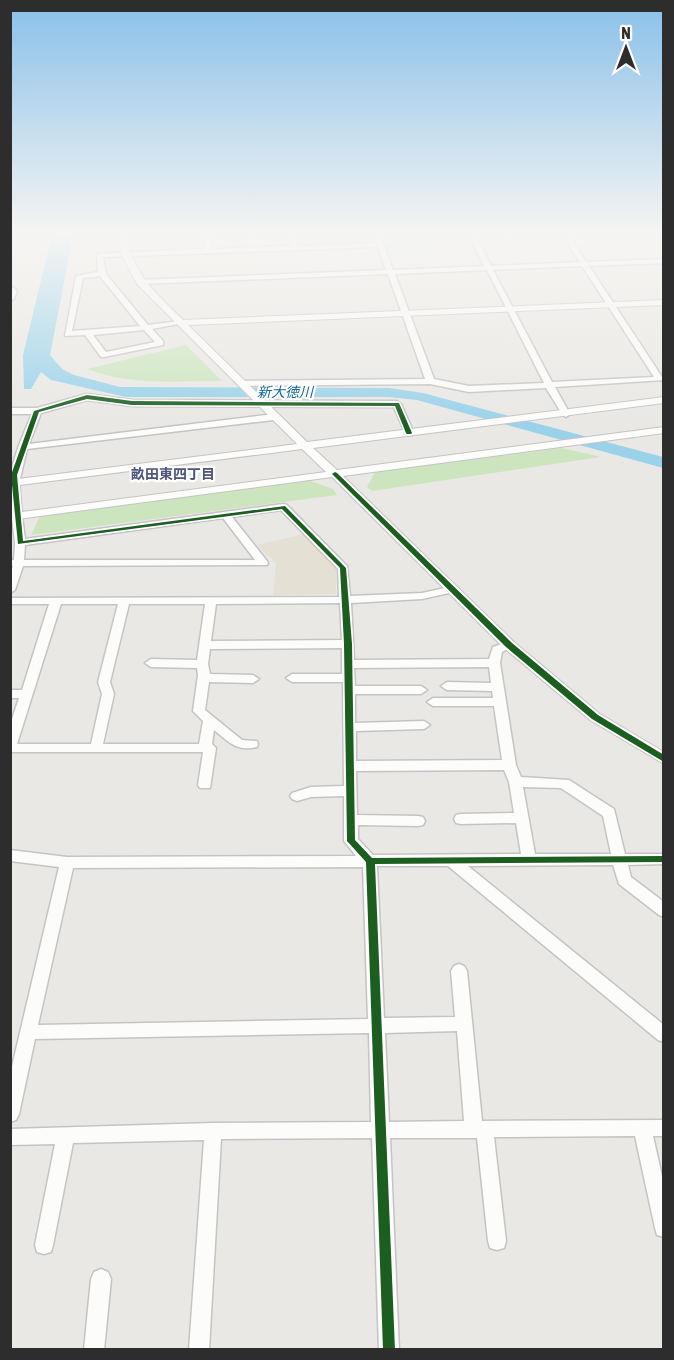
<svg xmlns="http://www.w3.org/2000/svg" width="674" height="1360" viewBox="0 0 674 1360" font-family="'Asap Condensed','Noto Sans JP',sans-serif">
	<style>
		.education { fill: #e4e0d3 }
		.green { fill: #cce5be }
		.water { fill: #9ad2ea }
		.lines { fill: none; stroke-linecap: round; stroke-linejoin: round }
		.minor-casing { stroke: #c4c4c4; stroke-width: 3 }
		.tertiary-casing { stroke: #c4c4c4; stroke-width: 2 }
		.minor { fill: #fcfcfb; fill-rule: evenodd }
		.tertiary { fill: #fcfcfb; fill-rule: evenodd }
		.cycleway-casing { stroke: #fff; stroke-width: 3 }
		.cycleway { fill: #1b5e20; fill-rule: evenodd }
		.labels { text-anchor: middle; stroke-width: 4.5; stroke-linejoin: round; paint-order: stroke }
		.far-water-label { font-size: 14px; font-style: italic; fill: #12679c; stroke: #fff }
		.far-neighbourhood-label { font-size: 14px; font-weight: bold; fill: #4e557d; stroke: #fff }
	</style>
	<rect width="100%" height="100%" fill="#eae8e4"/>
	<path class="education" d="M309,533l27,34v27l-63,1 3,-32 -19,-18z"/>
	<g class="green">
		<path d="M382,235h44l5,11 -44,2z"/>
		<path d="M186,345l36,36c-45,0 -92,5 -135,-12z"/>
		<path d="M562,448l39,9 -229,34 -5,-4 8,-15z"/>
		<path d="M308,480l25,9 4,6 -306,40 9,-19z"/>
	</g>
	<path class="water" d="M52,235h21l-23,120 12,14 12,6 46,12 269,1 34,5 240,64v11l-246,-68 -28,-3h-263l-75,-17 -10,-8 -10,17h-7l-1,-34z"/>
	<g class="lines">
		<defs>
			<g id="minor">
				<path d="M205,235h6v14l80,-3 -1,-11h6l2,11 79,-3 -3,-8h6l13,35 91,-4 -15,-31h6l16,31 89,-4 -18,-27h7l17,27 78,-3v4l-75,3 75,114 -109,7 15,27 -4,3 -4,-3 -16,-26 -77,4 -39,-8 -189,2 -4,-3 1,-2 187,-2 -37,-105 -248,10 -4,-2 4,-2 246,-10 -8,-23 -275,10 3,17 42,51 31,-4 4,2 -31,6 11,12v4l-59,12h-3l-16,-22 -20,1 11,-60 22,-4 -1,-18 108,-5zM582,266l72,111 -102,5 -59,-112zM487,270l57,113 -75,3 -35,-7 -39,-105zM100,276l40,50 -68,5 11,-53zM144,330l11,12 -49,10 -13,-17z"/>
				<path d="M10,285l7,6 -3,8 -4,2z"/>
				<path d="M87,394l45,6 265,1 4,3 13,29 -2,2h-6l-12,-28 -262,-1 -45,-6 -46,13 -12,31 245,-30 4,3 -4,3 -247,29 -8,34 -5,3 -3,-1c-1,-24 12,-49 21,-71h-22v-6h27z"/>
				<path d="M283,504l4,1 60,61 3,30 72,-3 32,-7 5,3 -1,2 -36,8 -71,4 3,57 135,-1 4,-12 16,-6 4,1 2,3 -13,7 -2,11 16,102 5,12 48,3 45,29 11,45h39v10l-36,1 3,12 33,25v15l-5,-2 -40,-31 -6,-19 -145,1 196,159v17l-6,-2 -210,-174h-71l7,152 71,-1 -4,-46 3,-5 5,-2 5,2 3,5 15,150 182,-1v16h-11l11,49v52l-7,-2 -2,-7 -20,-92 -141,1 12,104 -2,7 -7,2 -7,-2 -2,-7 -11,-103h-87l9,212h-20l-7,-212 -151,1 -12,211h-20l15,-210 -131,3 -20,102 -2,7 -7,2 -7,-2 -2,-7 20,-101 -45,1v-16l203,-6 158,-1 -2,-89 -334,6 -16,75 -3,6 -6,2v-47l49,-208 -49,-6v-11l57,7 289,-1 -12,-15v-45l-33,1 -14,4 -5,-2 -2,-3 2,-3 19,-6 33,-1 -1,-104h-51l-6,-4 6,-4h50v-26l-132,1 -2,15 2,10 43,1 6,4 -6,4 -44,-1 -4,28 37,30 15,1 1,3 -1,3c-21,5 -28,-5 -43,-17l-2,14 4,4 -6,40h-10l-2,-3 5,-33h-193v-27l9,-27h-9v-8h12l27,-86h-39v-6l329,-1 -1,-28 -57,-59 -49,7 35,44 1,2 -1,2 -244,1 -8,24 -5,3v-21l3,-6h-3v-6h4l1,-17 -3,-26 5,-3 5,3 3,22zM223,518l32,42h-231l1,-15zM340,603l2,37 -131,1 5,-37zM61,604h57l-20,78 4,12 -11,50h-74zM129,604h76l-8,56 -46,-1 -6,4 6,4 46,1 1,7 -5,36 10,10 -4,23h-96l11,-50 -4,-12zM489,667l2,16 -44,-1 -6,4 6,4 45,1 1,7h-60l-6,4 6,4h61l8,54 -146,1v-30l68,-2 6,-4 -6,-4 -69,2v-29h66l6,-4 -6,-4h-66l-1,-18zM504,770l5,12 5,31 -53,1 -5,1 -2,4 2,4 5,1 55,-1 5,31 -148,1 -15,-16v-14l60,1 5,-1 2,-4 -2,-4 -5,-1 -61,-1 -1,-44zM523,787l38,1 42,28 8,38h-76zM363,867l5,152 -330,6 35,-157zM457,1031l7,90 -75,1 -4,-89z"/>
				<path d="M101,1269l7,3 3,7 -7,71h-20l7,-71 3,-7z"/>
			</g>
			<g id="tertiary">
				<path d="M118,235h8c7,40 30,58 57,85l481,-20v5l-476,20 119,117 357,-45v6l-351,45 24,22 327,-43v6l-321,43 171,166 86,72 64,38v12l-74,-44 -86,-72 -172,-171 -322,43v-40l287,-36 -160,-160 -16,-31zM302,449l24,23 -304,40 -2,-27z"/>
				<path d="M654,235h9l1,8z"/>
			</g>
		</defs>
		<use href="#minor" class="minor-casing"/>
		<use href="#tertiary" class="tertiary-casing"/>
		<use href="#minor" class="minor"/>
		<use href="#tertiary" class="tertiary"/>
		<defs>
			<g id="cycleway">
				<path d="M87,395l45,6 267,2 13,30 -1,1h-4l-1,-1 -11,-27 -263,-1 -45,-6 -48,13 -22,63 6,66 262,-35 61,62 6,76 3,196 17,18 292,-2v6l-289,2 20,486h-12l-17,-488 -19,-21 -3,-197 -4,-76 -58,-59 -264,35 -7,-69 23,-64z"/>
				<path d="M335,472l2,1 175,170 86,72 66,40v7l-72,-43 -86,-72 -173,-172 -1,-1z"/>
			</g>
		</defs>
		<use href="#cycleway" class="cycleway-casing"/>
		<use href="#cycleway" class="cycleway"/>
	</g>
	<linearGradient id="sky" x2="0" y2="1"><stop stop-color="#89c0e9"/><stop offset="0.55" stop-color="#f6f5f3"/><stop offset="1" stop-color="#f6f5f3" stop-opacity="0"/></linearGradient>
	<rect width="674" height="426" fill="url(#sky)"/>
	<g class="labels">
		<g class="far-water-label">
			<text x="285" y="397">新大徳川</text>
		</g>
		<g class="far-neighbourhood-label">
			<text x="173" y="479">畝田東四丁目</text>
		</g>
	</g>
	<rect width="674" height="1360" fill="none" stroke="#2d2d2d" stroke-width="24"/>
	<g transform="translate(626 48)" stroke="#ffffff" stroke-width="4.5" paint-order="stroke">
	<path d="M0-4.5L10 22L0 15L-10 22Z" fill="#2d2d2d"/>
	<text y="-9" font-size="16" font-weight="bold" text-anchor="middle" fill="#2d2d2d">N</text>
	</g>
</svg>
